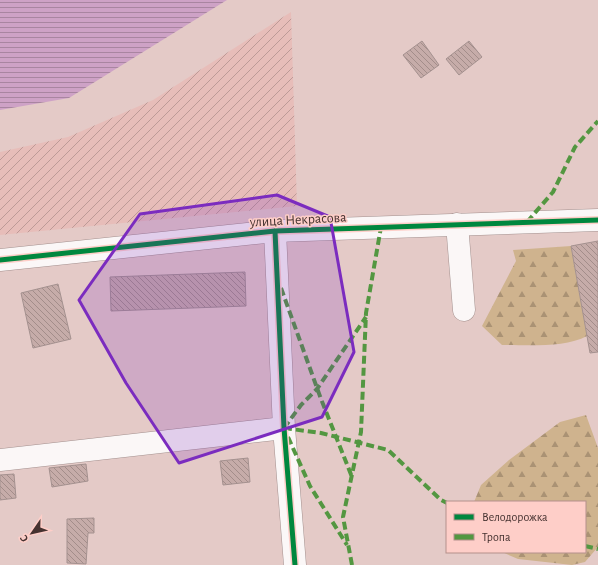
<svg xmlns="http://www.w3.org/2000/svg" width="598" height="565" viewBox="0 0 598 565" font-family="'Alegreya Sans',sans-serif">
	<style>
		.industrial { fill: url(#industrial-furrows) }
		.forest { fill: url(#forest-firs) }
		.water { fill: url(#water-rules) }
		.building { fill: url(#building-back-hatch); stroke: #a4918f }
		.lines { fill: none; stroke-linecap: round; stroke-linejoin: round }
		.minor-casing { stroke: #a3908e; stroke-width: 23 }
		.minor { stroke: #fbf7f7; stroke-width: 22 }
		.quiet { stroke: #539741; stroke-width: 4; stroke-dasharray: 8 4; stroke-linecap: butt }
		.cycleway-casing { stroke: #fecec8; stroke-width: 8 }
		.cycleway { stroke: #00873e; stroke-width: 5 }
		.marked { fill: #7b2cbf; fill-opacity: 0.2; stroke: #7b2cbf; stroke-width: 3; stroke-linejoin: round }
		.labels { text-anchor: middle; stroke-width: 3; stroke-linejoin: round; paint-order: stroke }
		.street-label { font-size: 14px; fill: #453230; stroke: #fecec8 }
	</style>
	<defs>
		<pattern id="industrial-furrows" width="10" height="10" patternUnits="userSpaceOnUse"><rect width="10" height="10" fill="#e7bdb9"/><path d="M-1 1l2-2M0 10L10 0M9 11l2-2" fill="none" stroke="#bd9a97"/></pattern>
		<pattern id="forest-firs" width="22" height="20" patternUnits="userSpaceOnUse"><rect width="22" height="20" fill="#cfb38e"/><path d="M5 1l3.5 6h-7zM16 11l3.5 6h-7z" fill="#aa9274"/></pattern>
		<pattern id="water-rules" width="6" height="5" patternUnits="userSpaceOnUse"><rect width="6" height="5" fill="#cea2c6"/><path d="M0 2.5h6" fill="none" stroke="#a985a1"/></pattern>
		<pattern id="building-back-hatch" width="6" height="6" patternUnits="userSpaceOnUse"><rect width="6" height="6" fill="#c6aca9"/><path d="M-1 5l2 2M0 0l6 6M5-1l2 2" fill="none" stroke="#a38d8a"/></pattern>
	</defs>
	<rect width="100%" height="100%" fill="#e4cac7"/>
	<path class="industrial" d="M291,12l6,194 -297,29v-83l68,-15 85,-37z"/>
	<g class="forest">
		<path d="M571,246l16,90c-22,12 -60,9 -85,9l-20,-19 34,-65 -3,-11z"/>
		<path d="M586,415l12,33v99l-13,15 -13,3 -54,-6 -16,-7h83v-50h-111l7,-17 28,-25 51,-38z"/>
	</g>
	<path class="water" d="M0,0h227l-158,98 -69,12z"/>
	<g class="building">
		<path d="M422,41l17,24 -18,13 -18,-23z"/>
		<path d="M469,41l13,16 -23,18 -13,-16z"/>
		<path d="M598,241v111l-8,1 -19,-107z"/>
		<path d="M245,272l1,34 -135,5 -1,-34z"/>
		<path d="M58,284l13,55 -38,9 -12,-55z"/>
		<path d="M248,458l2,24 -27,3 -3,-24z"/>
		<path d="M86,464l2,17 -36,6 -3,-19z"/>
		<path d="M14,474l2,24 -16,2v-25z"/>
		<path d="M94,518v15h-6l-2,31 -19,-1v-44z"/>
	</g>
	<g class="lines">
		<defs>
			<g id="minor">
				<path d="M457,224l7,86"/>
				<path d="M275,231l9,197 11,137"/>
				<path d="M0,260l275,-29 323,-11"/>
				<path d="M0,460l284,-32"/>
			</g>
		</defs>
		<use href="#minor" class="minor-casing"/>
		<use href="#minor" class="minor"/>
		<g class="quiet">
			<path d="M527,222l26,-30 22,-45 23,-26"/>
			<path d="M281,288l40,111 31,78"/>
			<path d="M284,428l37,5 67,17 53,50 6,3"/>
			<path d="M284,428l17,-23 16,-16 49,-72"/>
			<path d="M288,437l22,49 37,59"/>
			<path d="M585,546l13,3"/>
			<path d="M352,565l-9,-48 18,-85 5,-119 15,-86"/>
		</g>
		<defs>
			<g id="cycleway">
				<path d="M275,231l9,197 11,137"/>
				<path d="M0,260l275,-29 323,-11"/>
			</g>
		</defs>
		<use href="#cycleway" class="cycleway-casing"/>
		<use href="#cycleway" class="cycleway"/>
	</g>
	<path class="marked" d="M277,195l53,22 24,135 -32,65 -143,46 -53,-80 -47,-83 61,-86z"/>
	<g class="labels">
		<g class="street-label">
			<text transform="translate(298 219) rotate(-3)" y="5">улица Некрасова</text>
		</g>
	</g>
	<rect x="446" y="501" width="140" height="52" fill="#fecec8" stroke="#b4908b"/>
	<rect x="454" y="514" width="20" height="6" fill="#00873e" stroke="#b4908b"/>
	<text x="482" y="521" font-size="12" fill="#453230">Велодорожка</text>
	<rect x="454" y="534" width="20" height="6" fill="#539741" stroke="#b4908b"/>
	<text x="482" y="541" font-size="12" fill="#453230">Тропа</text>
	<g transform="translate(32 533) rotate(236)" stroke="#fecec8" stroke-width="3" paint-order="stroke">
	<path d="M0-3L7 15L0 10L-7 15Z" fill="#453230"/>
	<text y="-6" font-size="11" font-weight="bold" text-anchor="middle" fill="#453230">С</text>
	</g>
</svg>
